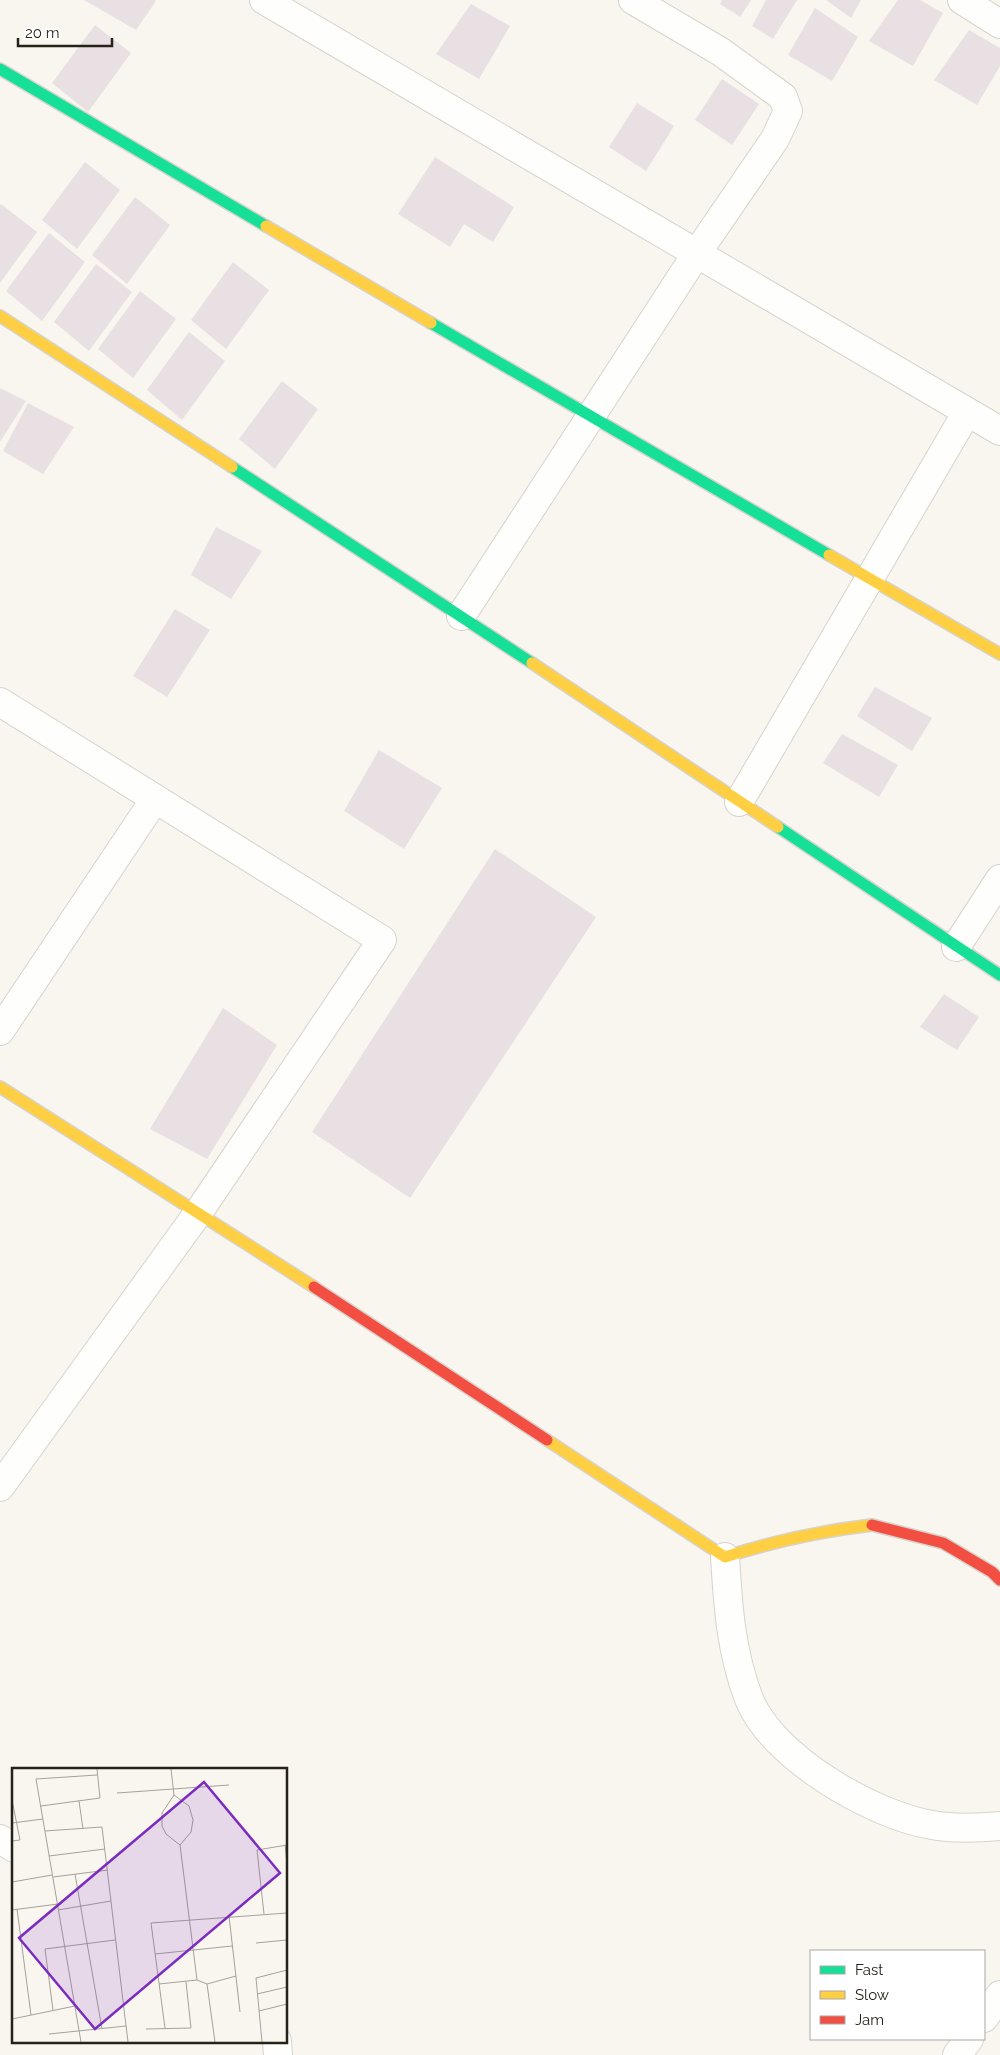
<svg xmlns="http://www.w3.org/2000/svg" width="1000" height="2055" viewBox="0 0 1000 2055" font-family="Raleway,sans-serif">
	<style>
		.building { fill: #e9e0e4 }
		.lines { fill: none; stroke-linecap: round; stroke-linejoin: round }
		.street-casing { stroke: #d7d3cc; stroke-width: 30 }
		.fast-casing { stroke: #d7d3cc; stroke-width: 14 }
		.slow-casing { stroke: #d7d3cc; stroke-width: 14 }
		.jam-casing { stroke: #d7d3cc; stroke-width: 14 }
		.street { stroke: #fefefd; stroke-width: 28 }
		.fast { stroke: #16e098; stroke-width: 11 }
		.slow { stroke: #ffcf43; stroke-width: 11 }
		.jam { stroke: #f24e42; stroke-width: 11 }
		.inset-road { fill: none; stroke: #a5a19a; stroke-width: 1 }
		.view { fill: #7b2cbf; fill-opacity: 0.15; stroke: #7b2cbf; stroke-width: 2.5 }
		.inset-edge { fill: none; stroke: #272218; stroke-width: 2.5 }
	</style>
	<rect width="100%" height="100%" fill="#f9f6f0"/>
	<g class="building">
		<path d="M84,0h71l1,1 -20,29z"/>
		<path d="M722,0h29l-11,17 -20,-13z"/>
		<path d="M766,0h31l-24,39 -21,-13z"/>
		<path d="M826,0h35l-10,18z"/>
		<path d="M898,0h22l23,13 -30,53 -44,-25z"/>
		<path d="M471,4l39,22 -31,53 -43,-25z"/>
		<path d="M815,8l43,29 -26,44 -44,-26z"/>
		<path d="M95,25l36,28 -43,59 -36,-29z"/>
		<path d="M969,30l31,18v18l-23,39 -43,-25z"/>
		<path d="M722,79l37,25 -27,41 -37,-25z"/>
		<path d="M637,103l37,23 -28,45 -37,-24z"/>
		<path d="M435,157l79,50 -21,35 -29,-18 -14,23 -52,-33z"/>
		<path d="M85,162l35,28 -43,59 -35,-29z"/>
		<path d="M135,197l35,28 -43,59 -35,-29z"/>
		<path d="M1,204l36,28 -37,51v-78z"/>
		<path d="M49,233l36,29 -43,59 -36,-30z"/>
		<path d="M233,262l36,28 -43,59 -35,-29z"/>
		<path d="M96,264l36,28 -43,59 -35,-29z"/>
		<path d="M140,291l36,28 -43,59 -35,-29z"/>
		<path d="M189,332l36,29 -43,59 -35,-30z"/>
		<path d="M282,381l36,28 -43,60 -36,-30z"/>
		<path d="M0,388l26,13 -26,41z"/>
		<path d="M28,403l46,24 -31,47 -40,-23z"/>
		<path d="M216,527l46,24 -31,48 -40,-24z"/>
		<path d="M175,609l35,21 -43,67 -34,-21z"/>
		<path d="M875,687l57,31 -20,33 -55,-35z"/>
		<path d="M842,734l56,31 -19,32 -56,-34z"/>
		<path d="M379,750l63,38 -38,61 -60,-38z"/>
		<path d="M495,849l101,68 -186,281 -98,-66z"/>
		<path d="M944,994l35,23 -22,33 -37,-23z"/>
		<path d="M223,1008l54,37 -70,114 -57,-30z"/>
	</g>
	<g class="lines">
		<defs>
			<g id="street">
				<path d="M264,0l736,431"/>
				<path d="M962,0l38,24"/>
				<path d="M461,616l236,-363 78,-114 13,-28 -5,-14 -62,-45 -88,-52"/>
				<path d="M0,702l382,238 -184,273 -198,274"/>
				<path d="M739,802l228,-390"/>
				<path d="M956,947l44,-68"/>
				<path d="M0,1031l155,-232"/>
				<path d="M725,1557c3,50 6,95 24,142 23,58 123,116 183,126 21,4 46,3 68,1"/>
				<path d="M0,1839l14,9"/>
				<path d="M984,2018l16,-23"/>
				<path d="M277,2041l1,14"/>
				<path d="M957,2055l12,-16"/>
			</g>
			<g id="fast">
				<path d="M0,69l266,157"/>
				<path d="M431,323l398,232"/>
				<path d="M232,467l300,196"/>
				<path d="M778,827l222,148"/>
			</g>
			<g id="slow">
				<path d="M266,226l165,97"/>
				<path d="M0,316l232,151"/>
				<path d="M829,555l171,99"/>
				<path d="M532,663l246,164"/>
				<path d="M0,1087l314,200"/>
				<path d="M547,1440l178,117c49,-16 96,-26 147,-32"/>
			</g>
			<g id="jam">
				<path d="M314,1287l233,153"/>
				<path d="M872,1525l71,18 49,29 8,8"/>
			</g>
		</defs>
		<use href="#street" class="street-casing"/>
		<use href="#fast" class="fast-casing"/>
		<use href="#slow" class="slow-casing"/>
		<use href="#jam" class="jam-casing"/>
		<use href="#street" class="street"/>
		<use href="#fast" class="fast"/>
		<use href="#slow" class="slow"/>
		<use href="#jam" class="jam"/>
	</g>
	<g transform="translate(12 1768)">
		<rect width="275" height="275" fill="#f9f6f0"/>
		<path class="inset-road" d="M159,1l3,26 -12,18v13l4,8 14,11 17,135 10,4 8,58M105,25l112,-8M162,27l15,11 4,14 -2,12 -11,13M0,32l8,40 -8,1M67,33l4,28M29,38l59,-8 -3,-29M0,55l31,-4M33,63l57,-4 26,215M273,77l2,18M37,88l56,-7M63,106l27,155M41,109l55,-7M0,114l40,-7M5,141l14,106M0,142l46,-6M46,142l53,-9M252,146l-7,-64 30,-5M217,148l11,96M244,175l31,-3M143,186l77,-8M147,216l38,-4M195,216l29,-8M245,226l30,-7M41,242l-8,-61 70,-9M247,243l28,-7M0,251l63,-13M153,260l-14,-105 136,-10M134,261l45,-1 -5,-46M37,266l77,-8M69,274l-45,-263 61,-4M250,274l-6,-64 31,-8"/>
		<path class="view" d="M192,14l76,91 -185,156 -76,-91z"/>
		<rect width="275" height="275" class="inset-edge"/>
	</g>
	<rect x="810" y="1950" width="175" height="90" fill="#ffffff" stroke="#a9a7a3"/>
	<rect x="820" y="1966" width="25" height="8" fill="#16e098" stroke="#a9a7a3"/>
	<text x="855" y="1975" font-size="15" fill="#272218">Fast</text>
	<rect x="820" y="1991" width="25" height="8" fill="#ffcf43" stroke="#a9a7a3"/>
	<text x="855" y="2000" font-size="15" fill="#272218">Slow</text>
	<rect x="820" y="2016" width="25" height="8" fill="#f24e42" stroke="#a9a7a3"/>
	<text x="855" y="2025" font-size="15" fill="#272218">Jam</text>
	<path d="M18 38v8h94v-8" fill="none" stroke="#272218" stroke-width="2.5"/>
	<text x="25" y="38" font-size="15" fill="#272218" stroke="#ffffff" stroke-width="4" paint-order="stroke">20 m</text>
</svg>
